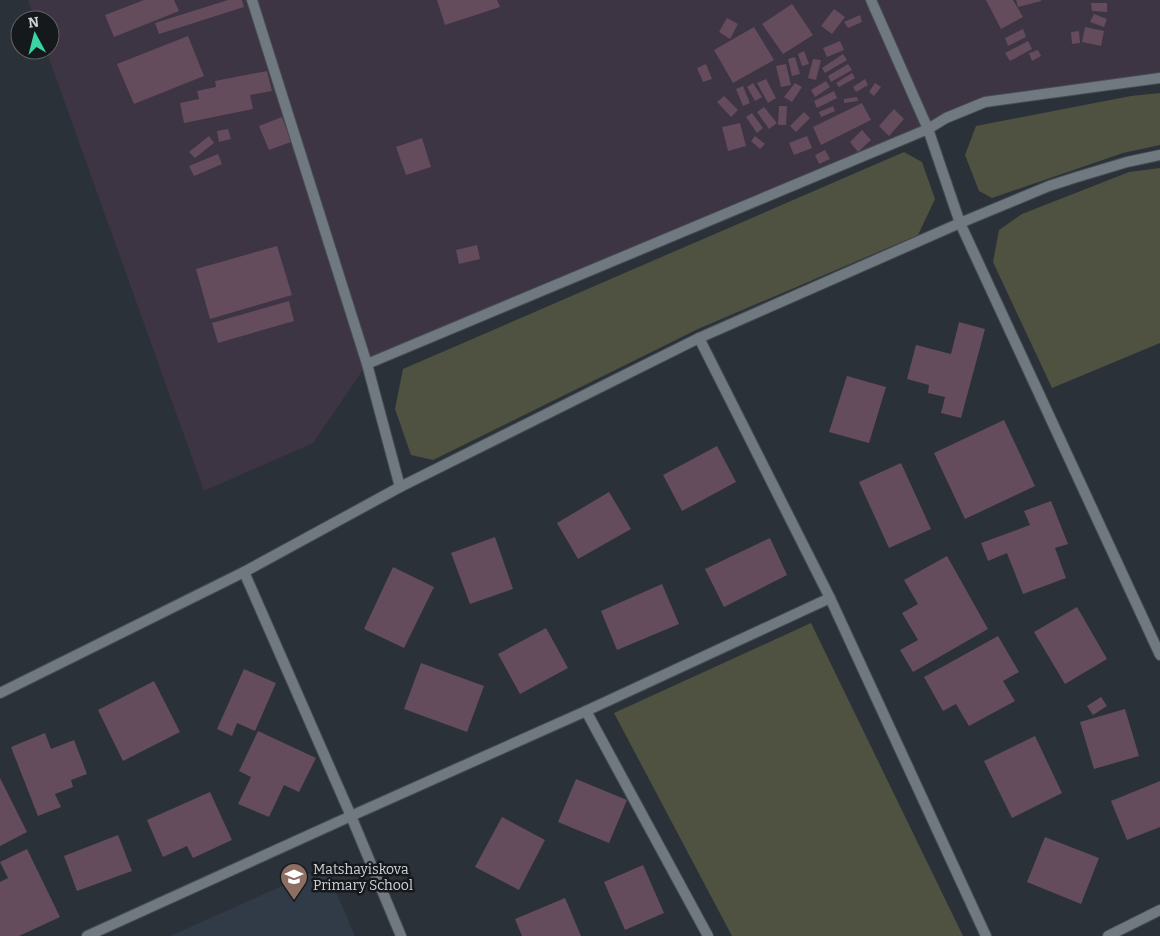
<svg xmlns="http://www.w3.org/2000/svg" width="1160" height="936" viewBox="0 0 1160 936" font-family="Bitter,serif">
	<style>
		.built { fill: #313b48 }
		.industrial { fill: #3d3444 }
		.green { fill: #4f5240 }
		.building { fill: #644c5c }
		.lines { fill: none; stroke-linecap: round; stroke-linejoin: round }
		.minor-casing { stroke: #474d53; stroke-width: 12 }
		.minor { stroke: #707880; stroke-width: 10 }
		.labels { text-anchor: middle; stroke-width: 5; stroke-linejoin: round; paint-order: stroke }
		.poi-label { font-size: 14px; fill: #ced2d7; stroke: #16191c; text-anchor: start }
	</style>
	<rect width="100%" height="100%" fill="#2b3138"/>
	<path class="built" d="M325,867l30,69h-186h1z"/>
	<path class="industrial" d="M28,0h1132v73l-174,25 -63,30 -552,230 -58,85 -109,48 -158,-441h4v-30h-15z"/>
	<g class="green">
		<path d="M1160,93v52l-37,8 -131,45 -13,-7 -14,-36 11,-29 155,-30z"/>
		<path d="M904,152l18,10 13,37 -17,36 -220,94 -265,131 -22,-5 -16,-46 8,-40z"/>
		<path d="M1160,168v175l-108,45 -59,-126 6,-32 23,-16 107,-42z"/>
		<path d="M811,623l152,313h-231l-118,-223z"/>
	</g>
	<g class="building">
		<path d="M144,0h30l5,11 -65,26 -9,-22z"/>
		<path d="M228,0h14l2,7 -85,27 -4,-11z"/>
		<path d="M437,0h60l3,7 -55,18z"/>
		<path d="M986,0h27l10,17 -22,12z"/>
		<path d="M1016,0h25v1l-23,6z"/>
		<path d="M1091,3h16v9l-15,-1z"/>
		<path d="M792,4l21,31 -30,19 -21,-30z"/>
		<path d="M834,9l11,8 -13,17 -11,-8z"/>
		<path d="M1094,14l13,5 -3,8 -14,-5z"/>
		<path d="M860,15l2,7 -14,6 -4,-6z"/>
		<path d="M727,18l11,6 -8,15 -11,-7z"/>
		<path d="M754,27l20,33 -41,23 -19,-33z"/>
		<path d="M1085,27l19,4 -3,15 -19,-4z"/>
		<path d="M1023,29l3,8 -18,9 -3,-8z"/>
		<path d="M1079,31l1,12 -8,1 -1,-12z"/>
		<path d="M188,36l16,40 -70,28 -17,-40z"/>
		<path d="M840,41l4,9 -17,7 -4,-9z"/>
		<path d="M1028,41l4,8 -22,12 -5,-8z"/>
		<path d="M1038,50l3,6 -9,5 -3,-8z"/>
		<path d="M804,51l5,13 -7,2 -4,-12z"/>
		<path d="M843,54l4,6 -22,13 -3,-5z"/>
		<path d="M795,57l5,17 -8,2 -4,-17z"/>
		<path d="M813,59l8,1 -5,20 -8,-2z"/>
		<path d="M706,64l6,15 -9,3 -6,-14z"/>
		<path d="M786,64l5,21 -10,2 -5,-21z"/>
		<path d="M848,64l4,6 -21,12 -3,-6z"/>
		<path d="M267,71l5,20 -22,4 3,14 -69,14 -4,-20 19,-4 -2,-8 19,-4 -1,-6z"/>
		<path d="M852,73l3,5 -16,9 -3,-4z"/>
		<path d="M766,79l10,19 -8,5 -11,-20z"/>
		<path d="M865,79l3,6 -12,7 -3,-5z"/>
		<path d="M826,81l4,6 -15,10 -4,-7z"/>
		<path d="M753,83l9,14 -7,4 -8,-14z"/>
		<path d="M795,83l7,4 -10,15 -8,-5z"/>
		<path d="M875,83l6,4 -7,9 -5,-4z"/>
		<path d="M743,86l7,17 -7,3 -7,-17z"/>
		<path d="M834,91l3,7 -20,10 -3,-7z"/>
		<path d="M724,96l14,14 -7,7 -14,-15z"/>
		<path d="M857,97l1,4 -14,2v-4z"/>
		<path d="M862,103l9,17 -50,25 -8,-18z"/>
		<path d="M779,106h8l-1,19h-8z"/>
		<path d="M833,106l2,5 -14,6 -2,-5z"/>
		<path d="M764,107l13,16 -8,6 -12,-17z"/>
		<path d="M894,109l10,10 -15,17 -10,-10z"/>
		<path d="M804,112l6,6 -14,14 -6,-6z"/>
		<path d="M752,113l11,15 -6,5 -11,-16z"/>
		<path d="M282,117l9,25 -22,8 -10,-24z"/>
		<path d="M740,123l6,23 -18,5 -6,-24z"/>
		<path d="M228,129l3,10 -12,3 -2,-11z"/>
		<path d="M862,130l9,10 -13,12 -8,-10z"/>
		<path d="M209,136l5,7 -19,15 -6,-6z"/>
		<path d="M755,136l10,8 -5,5 -9,-8z"/>
		<path d="M807,136l5,12 -18,7 -5,-12z"/>
		<path d="M422,138l9,29 -25,8 -10,-28z"/>
		<path d="M825,150l5,9 -11,5 -4,-9z"/>
		<path d="M218,154l4,10 -28,12 -5,-10z"/>
		<path d="M477,245l3,14 -21,5 -3,-14z"/>
		<path d="M277,246l15,49 -82,24 -14,-50z"/>
		<path d="M289,301l5,20 -76,22 -6,-20z"/>
		<path d="M959,322l26,7 -24,89 -20,-5 4,-16 -17,-4 1,-8 -22,-6 9,-34 35,9z"/>
		<path d="M847,376l39,11 -17,56 -40,-11z"/>
		<path d="M1004,420l31,66 -70,33 -31,-66z"/>
		<path d="M717,446l19,36 -54,29 -19,-36z"/>
		<path d="M901,463l30,66 -42,19 -30,-66z"/>
		<path d="M609,492l22,37 -53,30 -21,-36z"/>
		<path d="M1051,501l17,43 -13,4 11,30 -43,16 -16,-41 -19,8 -7,-18 49,-18 -6,-14z"/>
		<path d="M495,537l18,52 -43,15 -19,-51z"/>
		<path d="M770,538l17,37 -63,32 -19,-38z"/>
		<path d="M947,556l41,73 -75,43 -13,-22 18,-10 -16,-27 16,-9 -14,-24z"/>
		<path d="M393,567l41,20 -30,61 -40,-19z"/>
		<path d="M662,584l17,40 -62,26 -16,-39z"/>
		<path d="M1077,607l30,52 -42,25 -31,-52z"/>
		<path d="M546,628l22,40 -48,26 -22,-40z"/>
		<path d="M998,636l21,36 -16,9 12,20 -46,25 -13,-22 -13,7 -19,-34z"/>
		<path d="M421,663l63,23 -17,46 -63,-23z"/>
		<path d="M244,669l32,14 -21,48 -18,-8 -5,13 -15,-7z"/>
		<path d="M154,681l26,51 -57,29 -25,-51z"/>
		<path d="M1101,697l6,9 -14,9 -6,-9z"/>
		<path d="M1125,709l14,47 -45,13 -14,-47z"/>
		<path d="M258,731l58,27 -17,34 -15,-7 -15,32 -31,-13 13,-27 -12,-6z"/>
		<path d="M45,733l6,16 23,-9 13,34 -16,6 2,7 -18,7 6,13 -23,9 -27,-69z"/>
		<path d="M1035,736l27,57 -50,25 -28,-57z"/>
		<path d="M0,778l27,54 -27,14z"/>
		<path d="M576,779l51,21 -18,43 -51,-21z"/>
		<path d="M1160,781v46l-33,13 -16,-39z"/>
		<path d="M210,792l22,48 -39,18 -6,-12 -24,11 -16,-37z"/>
		<path d="M502,817l43,23 -26,50 -44,-23z"/>
		<path d="M118,835l14,36 -55,20 -13,-35z"/>
		<path d="M1045,837l54,21 -18,46 -54,-22z"/>
		<path d="M27,849l33,68 -41,19h-19v-54l8,-4 -8,-16z"/>
		<path d="M643,865l21,48 -39,17 -21,-48z"/>
		<path d="M565,898l16,38h-59l-7,-17z"/>
	</g>
	<g class="lines">
		<defs>
			<g id="minor">
				<path d="M252,0l115,364 33,123 -156,85 107,244 50,120"/>
				<path d="M871,0l57,129 32,94 200,432"/>
				<path d="M699,338l131,260 156,338"/>
				<path d="M367,364l561,-235 18,-11 39,-16 175,-24"/>
				<path d="M400,487l299,-149 261,-115 89,-37 28,-9 50,-15 33,-7"/>
				<path d="M0,693l244,-121"/>
				<path d="M586,711l122,225"/>
				<path d="M87,936l264,-120 235,-105 244,-113"/>
				<path d="M1108,936l52,-26"/>
			</g>
		</defs>
		<use href="#minor" class="minor-casing"/>
		<use href="#minor" class="minor"/>
	</g>
	<defs>
		<symbol id="school-pin" viewBox="-11 -11 22 30"><path d="M0 17L-7.5 6A9.5 9.5 0 1 1 7.5 6Z" fill="#8d6e63" stroke="#16191c"/><path d="M0-5L7-2L0 1L-7-2ZM-4 1L0 2.5L4 1V4Q0 6-4 4Z" fill="#fff"/></symbol>
	</defs>
	<g fill-rule="evenodd">
		<use href="#school-pin" x="278" y="861" width="32" height="43"/>
	</g>
	<g class="labels">
		<g class="poi-label">
			<text x="313" y="874">Matshayiskova<tspan x="313" dy="16">Primary School</tspan></text>
		</g>
	</g>
	<g transform="translate(35 35) rotate(353)"><circle r="24" fill="#16191c" stroke="#606367"/>
	<path d="M0-4L9 19L0 12L-9 19Z" fill="#3bd4a4"/>
	<text y="-8" font-size="14" font-weight="bold" text-anchor="middle" fill="#ced2d7">N</text>
	</g>
</svg>
